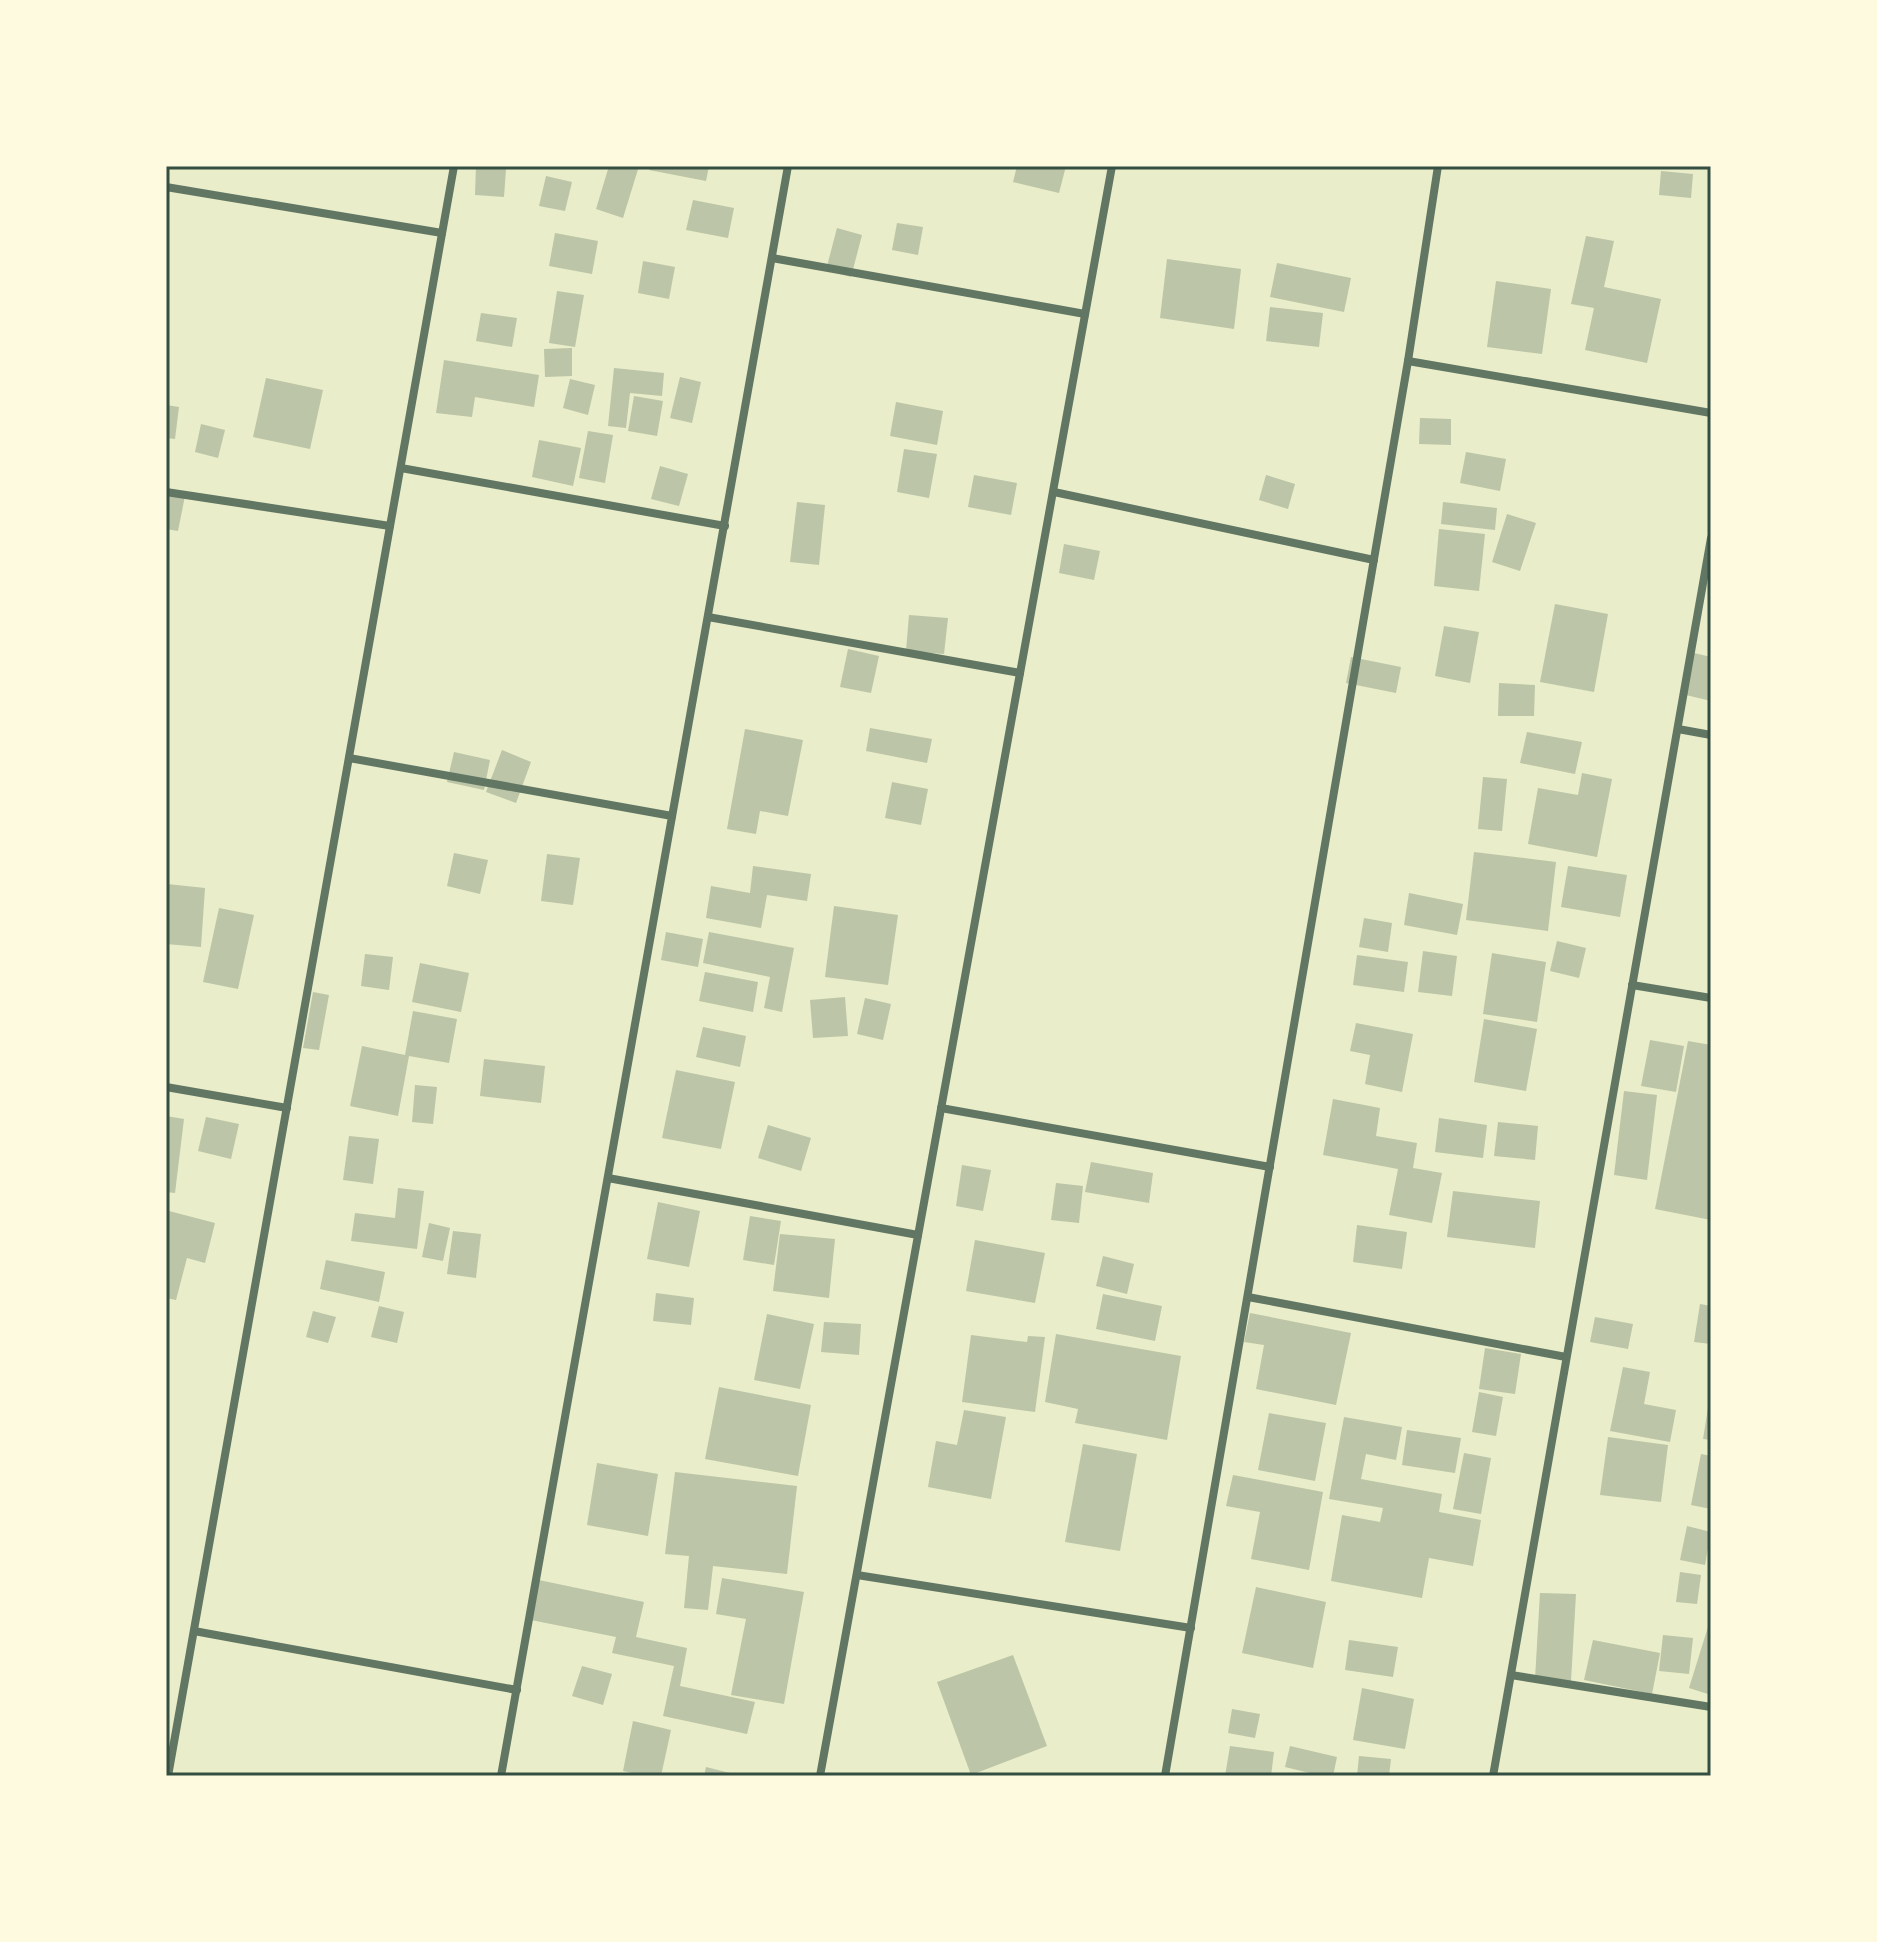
<svg xmlns="http://www.w3.org/2000/svg" width="1877" height="1942" viewBox="0 0 1877 1942" font-family="Karla,sans-serif">
	<style>
		.building { fill: #bcc5a7 }
		.lines { fill: none; stroke-linecap: round; stroke-linejoin: round }
		.minor { stroke: #617663; stroke-width: 8 }
		.neatline { fill: none; stroke: #344e41; stroke-width: 3 }
	</style>
	<rect width="100%" height="100%" fill="#e9edc9"/>
	<g class="building">
		<path d="M476,166l30,3 -2,28 -29,-2z"/>
		<path d="M609,166h30l-16,52 -27,-9z"/>
		<path d="M650,166h59l-3,15 -57,-11z"/>
		<path d="M1017,166h49l-7,27 -46,-11z"/>
		<path d="M1661,171l32,3 -2,24 -32,-3z"/>
		<path d="M546,176l26,6 -7,29 -26,-5z"/>
		<path d="M693,200l41,8 -6,30 -42,-8z"/>
		<path d="M897,223l26,4 -5,28 -26,-5z"/>
		<path d="M837,228l25,7 -11,42 -25,-7z"/>
		<path d="M555,233l43,8 -6,33 -43,-8z"/>
		<path d="M1586,236l28,5 -10,46 57,12 -14,64 -62,-13 9,-42 -23,-4z"/>
		<path d="M1167,259l74,10 -7,60 -74,-11z"/>
		<path d="M643,261l32,6 -6,32 -31,-6z"/>
		<path d="M1277,263l74,15 -7,34 -74,-15z"/>
		<path d="M1496,281l55,8 -9,65 -55,-7z"/>
		<path d="M557,291l27,4 -9,52 -26,-4z"/>
		<path d="M1270,307l53,6 -4,34 -53,-6z"/>
		<path d="M481,313l36,5 -5,29 -36,-6z"/>
		<path d="M572,348v28l-27,1 -1,-28z"/>
		<path d="M444,360l95,15 -5,32 -59,-10 -3,20 -36,-4z"/>
		<path d="M614,368l50,5 -2,23 -32,-3 -4,35 -18,-2z"/>
		<path d="M680,377l21,5 -9,41 -22,-5z"/>
		<path d="M266,378l57,12 -13,59 -57,-12z"/>
		<path d="M570,379l25,6 -7,30 -25,-7z"/>
		<path d="M634,396l29,5 -6,35 -29,-5z"/>
		<path d="M896,402l47,9 -6,34 -47,-9z"/>
		<path d="M166,405l13,2 -4,32 -9,-1z"/>
		<path d="M1420,418l31,1v26l-32,-1z"/>
		<path d="M201,424l24,6 -7,28 -23,-6z"/>
		<path d="M588,431l25,4 -8,48 -26,-5z"/>
		<path d="M539,440l42,8 -8,38 -41,-9z"/>
		<path d="M904,449l33,5 -8,44 -32,-6z"/>
		<path d="M1466,452l40,7 -6,32 -40,-8z"/>
		<path d="M660,466l28,8 -9,32 -28,-7z"/>
		<path d="M974,475l43,8 -6,32 -43,-8z"/>
		<path d="M1266,475l29,9 -7,25 -29,-9z"/>
		<path d="M166,492l19,4 -7,35 -12,-2z"/>
		<path d="M797,502l28,3 -6,60 -29,-3z"/>
		<path d="M1443,502l54,6 -2,22 -54,-6z"/>
		<path d="M1507,514l29,9 -16,48 -28,-9z"/>
		<path d="M1439,529l46,5 -6,57 -45,-5z"/>
		<path d="M1064,544l36,7 -6,29 -35,-7z"/>
		<path d="M1555,604l53,10 -14,78 -54,-10z"/>
		<path d="M909,615l39,3 -4,36 -38,-3z"/>
		<path d="M1444,626l35,6 -9,51 -35,-7z"/>
		<path d="M848,649l31,7 -8,37 -31,-6z"/>
		<path d="M1694,653l17,4v44l-25,-6z"/>
		<path d="M1351,657l50,10 -5,26 -50,-10z"/>
		<path d="M1499,683l36,2 -1,31h-36z"/>
		<path d="M870,728l62,11 -5,24 -61,-12z"/>
		<path d="M745,729l58,11 -15,76 -28,-5 -4,23 -29,-5z"/>
		<path d="M1527,732l55,10 -7,32 -55,-11z"/>
		<path d="M502,750l29,12 -15,41 -30,-11z"/>
		<path d="M454,752l36,8 -6,30 -37,-8z"/>
		<path d="M1582,773l30,6 -15,78 -69,-13 10,-56 40,7z"/>
		<path d="M1483,777l24,2 -5,52 -24,-2z"/>
		<path d="M892,782l36,7 -7,36 -36,-7z"/>
		<path d="M1474,852l82,10 -8,69 -82,-11z"/>
		<path d="M454,853l34,7 -8,34 -33,-8z"/>
		<path d="M547,854l33,4 -7,47 -32,-4z"/>
		<path d="M753,866l58,8 -4,27 -40,-6 -6,33 -55,-10 5,-32 39,7z"/>
		<path d="M1568,866l59,9 -7,42 -59,-10z"/>
		<path d="M167,884l38,4 -4,59 -35,-3z"/>
		<path d="M1409,893l54,11 -6,31 -53,-10z"/>
		<path d="M834,906l64,9 -10,70 -63,-8z"/>
		<path d="M219,908l35,7 -16,74 -35,-7z"/>
		<path d="M1364,918l28,5 -4,29 -29,-5z"/>
		<path d="M666,932l37,7 -5,28 -37,-7z"/>
		<path d="M709,932l85,16 -12,64 -18,-4 6,-31 -67,-14z"/>
		<path d="M1557,941l29,7 -7,30 -29,-7z"/>
		<path d="M1423,951l34,5 -5,40 -34,-4z"/>
		<path d="M1492,953l54,9 -9,60 -54,-8z"/>
		<path d="M365,954l28,3 -4,33 -28,-4z"/>
		<path d="M1357,955l51,7 -4,30 -51,-7z"/>
		<path d="M420,963l49,10 -8,39 -49,-10z"/>
		<path d="M705,972l53,10 -5,30 -54,-11z"/>
		<path d="M313,992l16,3 -10,55 -16,-2z"/>
		<path d="M845,997l3,39 -35,2 -3,-38z"/>
		<path d="M865,998l26,6 -8,36 -26,-6z"/>
		<path d="M413,1011l44,8 -8,44 -40,-7 -11,60 -48,-10 12,-60 43,9z"/>
		<path d="M1484,1019l53,10 -11,62 -52,-9z"/>
		<path d="M1356,1023l57,11 -11,58 -37,-8 5,-29 -20,-4z"/>
		<path d="M703,1027l43,9 -6,31 -44,-10z"/>
		<path d="M1650,1040l34,6 -8,46 -35,-6z"/>
		<path d="M1688,1041l23,4v175l-56,-11z"/>
		<path d="M484,1059l61,7 -4,37 -61,-7z"/>
		<path d="M676,1070l59,12 -14,67 -59,-11z"/>
		<path d="M415,1085l22,2 -4,37 -21,-2z"/>
		<path d="M1624,1091l33,4 -10,85 -33,-5z"/>
		<path d="M1333,1099l47,9 -4,28 41,7 -4,25 29,5 -10,50 -43,-8 9,-46 -75,-14z"/>
		<path d="M166,1116l18,3 -9,74 -9,-1z"/>
		<path d="M206,1117l33,7 -8,35 -33,-8z"/>
		<path d="M1439,1118l48,7 -4,33 -48,-6z"/>
		<path d="M1498,1122l40,4 -3,34 -41,-4z"/>
		<path d="M768,1125l43,13 -10,33 -43,-13z"/>
		<path d="M349,1136l30,3 -6,45 -30,-4z"/>
		<path d="M1091,1162l62,11 -4,30 -64,-11z"/>
		<path d="M962,1165l29,5 -8,41 -27,-5z"/>
		<path d="M1056,1183l27,3 -4,37 -28,-3z"/>
		<path d="M398,1188l26,3 -7,58 -66,-8 4,-28 40,5z"/>
		<path d="M1453,1191l87,10 -5,47 -88,-11z"/>
		<path d="M658,1202l42,9 -11,56 -42,-8z"/>
		<path d="M169,1211l46,12 -10,40 -18,-5 -11,42 -10,-2v-74z"/>
		<path d="M750,1216l31,5 -7,44 -31,-5z"/>
		<path d="M429,1223l21,5 -7,33 -21,-4z"/>
		<path d="M1357,1225l50,7 -5,37 -49,-7z"/>
		<path d="M453,1231l28,3 -5,44 -29,-4z"/>
		<path d="M780,1234l55,5 -6,59 -56,-7z"/>
		<path d="M975,1240l70,13 -10,50 -69,-12z"/>
		<path d="M1103,1256l31,8 -7,30 -31,-8z"/>
		<path d="M326,1260l59,12 -6,30 -59,-13z"/>
		<path d="M656,1293l38,5 -3,27 -38,-4z"/>
		<path d="M1103,1294l59,12 -7,35 -59,-12z"/>
		<path d="M1700,1304l11,2v38l-17,-2z"/>
		<path d="M379,1306l25,6 -7,31 -26,-6z"/>
		<path d="M313,1311l23,6 -8,26 -22,-6z"/>
		<path d="M1250,1313l101,20 -15,72 -80,-16 8,-44 -20,-3z"/>
		<path d="M767,1314l47,10 -14,65 -46,-9z"/>
		<path d="M1595,1317l38,7 -5,25 -38,-7z"/>
		<path d="M824,1322l37,2 -2,31 -38,-3z"/>
		<path d="M1056,1334l125,22 -14,84 -92,-17 3,-14 -33,-7z"/>
		<path d="M971,1335l56,7 1,-6 17,1 -10,75 -73,-10z"/>
		<path d="M1485,1348l36,6 -6,40 -36,-5z"/>
		<path d="M1623,1367l27,5 -6,32 32,6 -6,32 -60,-11z"/>
		<path d="M719,1387l92,18 -13,71 -93,-17z"/>
		<path d="M1479,1392l24,5 -7,39 -24,-4z"/>
		<path d="M1709,1402h2v38l-8,-1z"/>
		<path d="M964,1410l42,7 -15,82 -63,-12 8,-46 21,4z"/>
		<path d="M1269,1413l57,10 -11,58 -57,-11z"/>
		<path d="M1344,1417l58,10 -6,33 -30,-6 -5,25 81,15 -3,18 42,8 -8,46 -44,-8 -7,40 -91,-17 11,-66 38,7 3,-14 -54,-9z"/>
		<path d="M1407,1430l54,8 -6,35 -53,-8z"/>
		<path d="M1608,1437l60,8 -7,57 -61,-7z"/>
		<path d="M1083,1444l54,10 -17,97 -55,-9z"/>
		<path d="M1464,1453l27,5 -10,56 -28,-5z"/>
		<path d="M1701,1454l10,2v53l-20,-4z"/>
		<path d="M597,1463l61,11 -10,62 -61,-11z"/>
		<path d="M675,1472l122,14 -10,88 -74,-8 -5,44 -24,-2 5,-52 -24,-2z"/>
		<path d="M1233,1475l90,17 -14,78 -58,-11 9,-47 -34,-6z"/>
		<path d="M1687,1526l24,6 -6,33 -25,-5z"/>
		<path d="M1680,1572l21,3 -4,29 -21,-2z"/>
		<path d="M722,1578l82,14 -20,112 -53,-9 15,-76 -30,-5z"/>
		<path d="M534,1579l110,23 -8,35 51,11 -7,38 75,16 -8,32 -84,-18 11,-50 -62,-13 4,-16 -90,-18z"/>
		<path d="M1256,1587l70,15 -13,66 -71,-15z"/>
		<path d="M1540,1593l36,1 -5,87 -36,-2z"/>
		<path d="M1708,1627l3,1v67l-22,-7z"/>
		<path d="M1663,1635l30,3 -4,36 -30,-3z"/>
		<path d="M1349,1640l49,7 -5,30 -48,-7z"/>
		<path d="M1593,1640l67,13 -8,41 -68,-14z"/>
		<path d="M1013,1655l34,91 -76,29 -34,-93z"/>
		<path d="M582,1666l30,8 -9,31 -31,-9z"/>
		<path d="M1362,1688l52,11 -9,50 -52,-9z"/>
		<path d="M1232,1709l28,5 -5,24 -27,-5z"/>
		<path d="M633,1721l38,9 -10,46h-15l-23,-5z"/>
		<path d="M1230,1746l44,6 -3,24h-46z"/>
		<path d="M1290,1746l47,11 -4,19h-11l-37,-9z"/>
		<path d="M1359,1756l32,3 -2,17h-32z"/>
		<path d="M706,1767l32,8v1h-34z"/>
	</g>
	<g class="lines">
		<g class="minor">
			<path d="M166,187l276,46"/>
			<path d="M772,258l313,56"/>
			<path d="M1408,361l303,52"/>
			<path d="M401,468l324,58"/>
			<path d="M166,492l224,34"/>
			<path d="M1054,492l320,68"/>
			<path d="M708,617l312,56"/>
			<path d="M1678,729l33,6"/>
			<path d="M349,758l323,58"/>
			<path d="M1632,985l79,13"/>
			<path d="M166,1087l121,21"/>
			<path d="M941,1108l329,59"/>
			<path d="M608,1178l310,57"/>
			<path d="M1248,1297l318,60"/>
			<path d="M857,1575l334,53"/>
			<path d="M194,1631l323,59"/>
			<path d="M1511,1675l200,32"/>
			<path d="M168,1776l286,-1610"/>
			<path d="M501,1776l287,-1610"/>
			<path d="M820,1776l292,-1610"/>
			<path d="M1165,1776l243,-1415 30,-195"/>
			<path d="M1493,1776l218,-1238"/>
		</g>
	</g>
	<rect width="1877" height="1942" fill="none" stroke="#fefae0" stroke-width="336"/>
	<rect x="168" y="168" width="1541" height="1606" class="neatline"/>
</svg>
